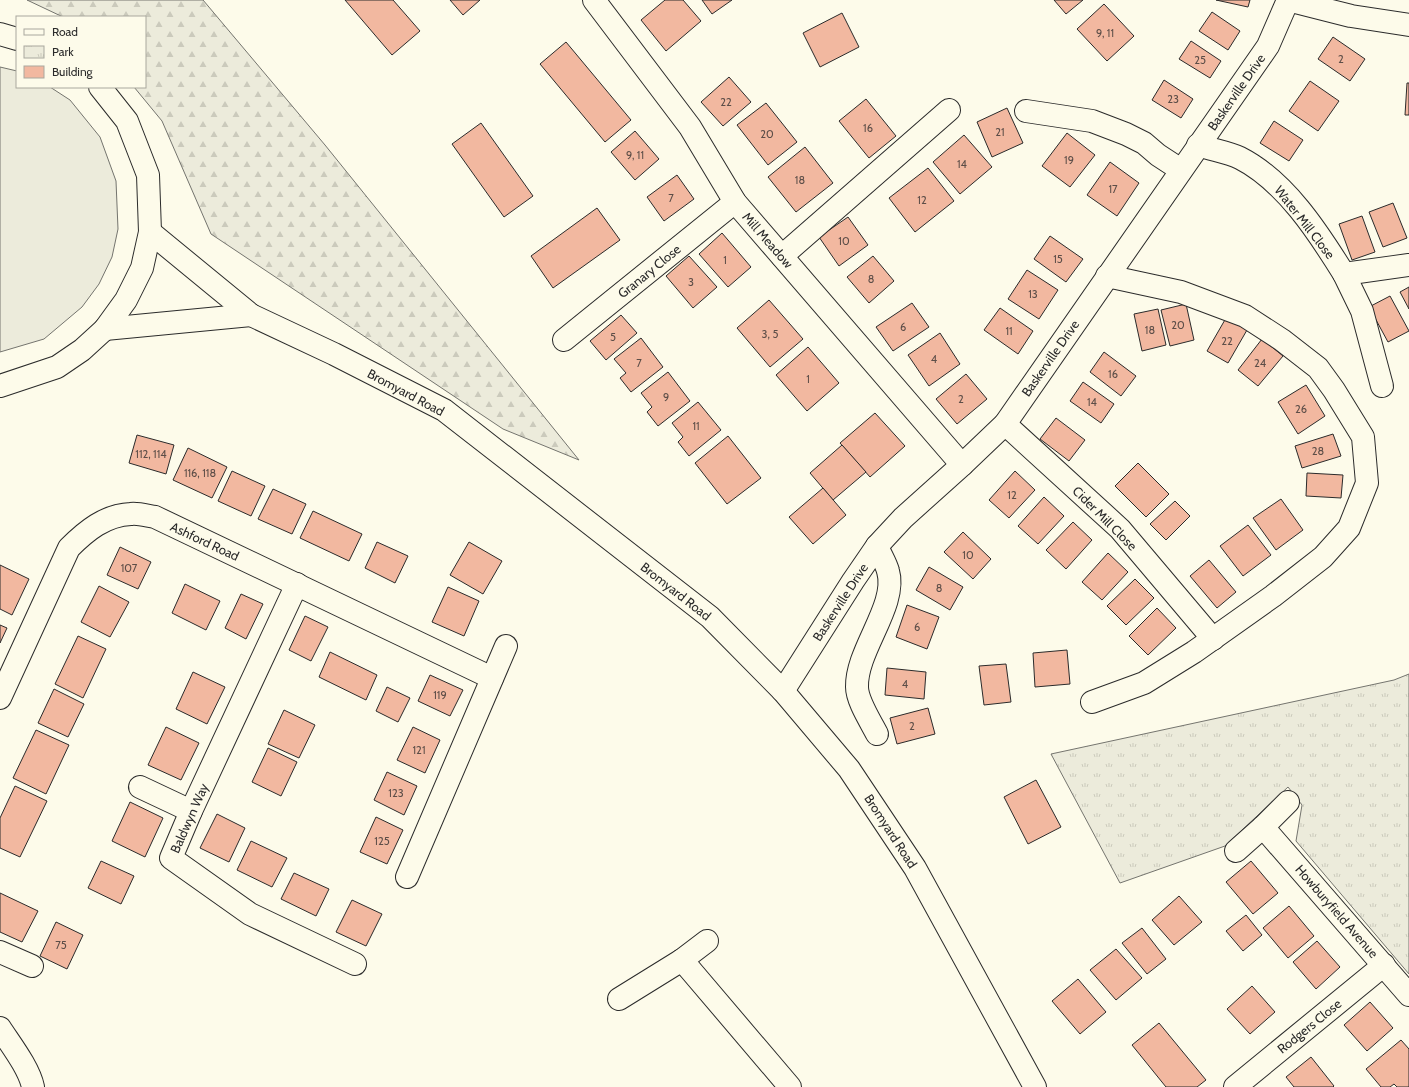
<svg xmlns="http://www.w3.org/2000/svg" width="1409" height="1087" viewBox="0 0 1409 1087" font-family="Cabin,sans-serif">
	<style>
		.green { fill: #ecebdb; stroke: #74746e }
		.forest { fill: url(#forest-firs); stroke: #74746e }
		.park { fill: url(#park-tufts); stroke: #74746e }
		.building { fill: #f2b8a0; stroke: #2b2b2b }
		.lines { fill: none; stroke-linecap: round; stroke-linejoin: round }
		.minor-casing { stroke: #2b2b2b; stroke-width: 24 }
		.major-casing { stroke: #2b2b2b; stroke-width: 24 }
		.highway-casing { stroke: #2b2b2b; stroke-width: 24 }
		.minor { stroke: #fdfbea; stroke-width: 22 }
		.major { stroke: #fdfbea; stroke-width: 22 }
		.highway { stroke: #fdfbea; stroke-width: 22 }
		.labels { text-anchor: middle; stroke-width: 3; stroke-linejoin: round; paint-order: stroke }
		.number-label { font-size: 11px; fill: #5d4e48 }
		.street-label { font-size: 13px; fill: #2b2b2b; stroke: #fdfbea }
	</style>
	<defs>
		<pattern id="forest-firs" width="22" height="20" patternUnits="userSpaceOnUse"><rect width="22" height="20" fill="#ecebdb"/><path d="M5 1l3.5 6h-7zM16 11l3.5 6h-7z" fill="#cbcabc"/></pattern>
		<pattern id="park-tufts" width="24" height="20" patternUnits="userSpaceOnUse"><rect width="24" height="20" fill="#ecebdb"/><path d="M3 7l-1-3M5 7V3M7 7l1-3M15 17l-1-3M17 17v-4M19 17l1-3" fill="none" stroke="#cbcabc"/></pattern>
	</defs>
	<rect width="100%" height="100%" fill="#fdfbea"/>
	<path class="green" d="M0,67l17,4v16h33l20,13 30,37 16,44 2,48 -6,28 -13,27 -17,23 -38,32 -44,13z"/>
	<path class="forest" d="M27,0h176l122,145 254,315 -76,-31 -292,-195 -49,-113 -28,-34h11v-70h-82z"/>
	<path class="park" d="M1409,674v300l-113,-133 6,-36 -14,-18 -63,59 -105,37 -69,-129 343,-74z"/>
	<g class="building">
		<path d="M345,0h48l27,31 -28,24z"/>
		<path d="M450,0h30l-17,15z"/>
		<path d="M665,0h18l18,21 -35,30 -25,-31z"/>
		<path d="M702,0h30l-20,14z"/>
		<path d="M1054,0h29l-17,14z"/>
		<path d="M1216,0h34l-2,7z"/>
		<path d="M1104,4l30,32 -27,25 -30,-32z"/>
		<path d="M1212,12l28,19 -12,19 -29,-19z"/>
		<path d="M842,13l17,34 -39,20 -17,-34z"/>
		<path d="M1333,37l32,22 -15,22 -32,-22z"/>
		<path d="M1191,41l30,20 -11,17 -31,-19z"/>
		<path d="M566,42l65,78 -26,22 -65,-78z"/>
		<path d="M729,77l22,25 -28,24 -22,-24z"/>
		<path d="M1164,80l29,19 -12,19 -29,-18z"/>
		<path d="M1310,81l29,20 -21,30 -29,-20z"/>
		<path d="M1407,83h2v32h-4z"/>
		<path d="M866,99l30,37 -27,22 -30,-37z"/>
		<path d="M766,103l31,39 -29,23 -31,-40z"/>
		<path d="M1007,108l16,35 -31,14 -15,-35z"/>
		<path d="M1274,121l29,19 -14,21 -29,-18z"/>
		<path d="M481,123l52,73 -29,21 -52,-73z"/>
		<path d="M635,131l24,28 -24,21 -24,-28z"/>
		<path d="M1067,133l28,22 -25,32 -28,-21z"/>
		<path d="M964,135l28,32 -32,27 -27,-32z"/>
		<path d="M805,147l28,36 -37,29 -28,-35z"/>
		<path d="M1110,162l29,21 -22,33 -30,-21z"/>
		<path d="M928,168l26,33 -39,31 -26,-34z"/>
		<path d="M677,175l17,24 -30,22 -17,-24z"/>
		<path d="M1393,203l14,35 -24,9 -14,-35z"/>
		<path d="M597,208l23,32 -67,48 -22,-32z"/>
		<path d="M1362,216l13,36 -23,8 -13,-36z"/>
		<path d="M848,217l20,28 -29,21 -20,-29z"/>
		<path d="M722,233l29,34 -23,20 -29,-33z"/>
		<path d="M1050,236l33,23 -17,23 -32,-23z"/>
		<path d="M689,256l28,31 -24,21 -27,-32z"/>
		<path d="M873,256l21,25 -25,22 -22,-26z"/>
		<path d="M1027,270l31,20 -19,29 -31,-20z"/>
		<path d="M1409,287v22l-9,-17z"/>
		<path d="M1390,296l19,35 -21,11 -19,-35z"/>
		<path d="M769,300l34,39 -33,28 -33,-39z"/>
		<path d="M912,303l17,24 -36,24 -17,-24z"/>
		<path d="M1186,304l8,36 -24,6 -9,-36z"/>
		<path d="M1000,308l33,23 -15,23 -34,-24z"/>
		<path d="M1158,309l8,36 -24,6 -8,-37z"/>
		<path d="M621,315l16,18 -31,27 -16,-19z"/>
		<path d="M1226,318l21,12 -19,33 -21,-12z"/>
		<path d="M940,333l20,31 -31,22 -21,-31z"/>
		<path d="M641,338l22,29 -32,25 -11,-14 6,-5 -12,-14z"/>
		<path d="M1262,339l21,17 -25,30 -20,-16z"/>
		<path d="M808,347l31,36 -32,28 -31,-36z"/>
		<path d="M1104,352l32,24 -15,20 -31,-24z"/>
		<path d="M668,372l22,29 -32,25 -11,-14 5,-5 -11,-14z"/>
		<path d="M966,374l21,25 -30,25 -21,-25z"/>
		<path d="M1083,382l31,22 -13,19 -31,-22z"/>
		<path d="M1306,385l19,31 -27,18 -20,-32z"/>
		<path d="M698,402l23,28 -32,26 -11,-14 5,-5 -11,-14z"/>
		<path d="M875,413l30,33 -35,31 -30,-34z"/>
		<path d="M1056,418l29,22 -16,21 -29,-22z"/>
		<path d="M1333,434l8,22 -39,12 -7,-22z"/>
		<path d="M137,435l37,10 -8,29 -37,-11z"/>
		<path d="M728,436l33,42 -34,26 -32,-41z"/>
		<path d="M842,445l24,27 -33,28 -23,-27z"/>
		<path d="M188,448l39,19 -15,31 -39,-18z"/>
		<path d="M1138,463l31,31 -23,23 -31,-31z"/>
		<path d="M232,471l33,15 -14,30 -33,-15z"/>
		<path d="M1015,471l20,19 -26,28 -20,-18z"/>
		<path d="M1307,473l36,2 -2,23 -35,-2z"/>
		<path d="M823,488l23,27 -33,29 -24,-27z"/>
		<path d="M273,489l33,15 -14,30 -34,-15z"/>
		<path d="M1044,497l20,19 -26,28 -20,-18z"/>
		<path d="M1281,499l22,31 -27,20 -23,-32z"/>
		<path d="M1175,501l15,15 -24,24 -16,-16z"/>
		<path d="M313,511l49,23 -13,27 -49,-23z"/>
		<path d="M1073,522l19,18 -26,29 -20,-19z"/>
		<path d="M1248,525l23,30 -28,21 -23,-30z"/>
		<path d="M963,532l28,27 -18,20 -29,-27z"/>
		<path d="M377,542l31,14 -13,27 -30,-15z"/>
		<path d="M469,542l33,19 -19,33 -33,-19z"/>
		<path d="M120,547l31,15 -13,27 -31,-14z"/>
		<path d="M1108,553l20,19 -26,28 -20,-18z"/>
		<path d="M1209,560l27,32 -19,16 -27,-32z"/>
		<path d="M0,565l29,14 -17,36 -12,-6z"/>
		<path d="M929,567l34,20 -13,23 -34,-20z"/>
		<path d="M1135,579l19,19 -28,27 -19,-19z"/>
		<path d="M185,584l35,17 -14,29 -34,-17z"/>
		<path d="M99,586l30,16 -19,35 -29,-15z"/>
		<path d="M448,587l31,14 -15,35 -32,-14z"/>
		<path d="M241,594l22,10 -17,35 -21,-11z"/>
		<path d="M907,605l32,12 -12,32 -31,-12z"/>
		<path d="M1157,608l19,20 -28,27 -19,-19z"/>
		<path d="M305,616l23,11 -17,34 -22,-11z"/>
		<path d="M0,625l7,3 -7,15z"/>
		<path d="M78,636l28,13 -23,49 -28,-14z"/>
		<path d="M1067,650l3,34 -35,3 -2,-34z"/>
		<path d="M330,652l47,23 -11,25 -47,-23z"/>
		<path d="M1006,664l5,38 -27,3 -5,-39z"/>
		<path d="M887,668l39,4 -2,27 -39,-4z"/>
		<path d="M193,672l32,15 -18,37 -31,-15z"/>
		<path d="M430,675l33,15 -13,26 -32,-15z"/>
		<path d="M387,687l23,11 -12,24 -22,-11z"/>
		<path d="M54,689l30,15 -16,33 -30,-14z"/>
		<path d="M928,708l7,26 -38,10 -7,-26z"/>
		<path d="M284,710l31,15 -16,33 -31,-14z"/>
		<path d="M166,727l33,16 -18,37 -33,-15z"/>
		<path d="M413,727l27,13 -15,33 -28,-13z"/>
		<path d="M36,730l33,15 -23,49 -33,-16z"/>
		<path d="M268,748l29,14 -16,34 -29,-14z"/>
		<path d="M387,772l30,14 -13,29 -30,-15z"/>
		<path d="M1036,780l25,47 -33,17 -24,-47z"/>
		<path d="M15,786l32,15 -27,56 -20,-9v-30z"/>
		<path d="M130,802l33,16 -18,39 -33,-16z"/>
		<path d="M217,814l28,14 -16,34 -29,-14z"/>
		<path d="M376,817l27,13 -16,34 -27,-12z"/>
		<path d="M251,841l36,17 -15,29 -35,-17z"/>
		<path d="M101,861l33,15 -13,28 -33,-16z"/>
		<path d="M1251,861l27,32 -25,21 -27,-32z"/>
		<path d="M294,873l35,16 -13,27 -35,-17z"/>
		<path d="M0,893l38,18 -16,31 -22,-10z"/>
		<path d="M1179,896l23,26 -28,23 -22,-25z"/>
		<path d="M352,900l30,14 -16,32 -30,-14z"/>
		<path d="M1289,906l25,30 -26,22 -25,-30z"/>
		<path d="M1246,915l16,20 -19,16 -17,-20z"/>
		<path d="M56,922l27,13 -16,34 -27,-13z"/>
		<path d="M1142,928l24,31 -19,15 -25,-31z"/>
		<path d="M1317,941l23,26 -24,22 -23,-27z"/>
		<path d="M1116,949l26,29 -26,22 -26,-30z"/>
		<path d="M1078,979l28,33 -26,22 -28,-33z"/>
		<path d="M1252,986l23,26 -25,22 -23,-25z"/>
		<path d="M1370,1002l23,26 -26,23 -23,-26z"/>
		<path d="M1159,1023l47,57 -9,7h-31l-34,-42z"/>
		<path d="M1401,1040l8,9v38h-12l-3,-3 -4,3h-9l-15,-18z"/>
		<path d="M1311,1057l23,29 -1,1h-39l-8,-10z"/>
	</g>
	<g class="lines">
		<defs>
			<g id="minor">
				<path d="M594,0l96,127 45,75 227,263"/>
				<path d="M1288,0l63,16 58,9"/>
				<path d="M1026,111l66,10 34,13 18,9 14,12 23,15"/>
				<path d="M1198,145c14,5 29,7 42,13 45,23 78,74 104,116l65,-9"/>
				<path d="M782,256l167,-146"/>
				<path d="M1344,274l18,37 20,75"/>
				<path d="M564,340l171,-138"/>
				<path d="M1005,424l115,105 93,110"/>
				<path d="M297,584l-106,227 -20,47 79,56 105,50"/>
				<path d="M783,691l70,-110 24,-35 26,-28 59,-53 43,-41 263,-378 20,-46"/>
				<path d="M0,698l69,-150c17,-17 36,-33 62,-34 7,-1 17,2 24,3l337,161"/>
				<path d="M1092,702l52,-19 50,-31 79,-56 50,-39 26,-29 18,-45 -4,-46 -29,-47 -16,-22 -36,-28 -37,-24 -64,-24 -74,-16"/>
				<path d="M877,734c-6,-12 -20,-33 -20,-47 -1,-37 41,-82 31,-116 -2,-8 -8,-17 -11,-25"/>
				<path d="M140,787l51,24"/>
				<path d="M1263,827l146,168"/>
				<path d="M1236,851l27,-24 25,-25"/>
				<path d="M407,877l99,-231"/>
				<path d="M0,952l32,14"/>
				<path d="M682,960l108,127"/>
				<path d="M619,999l63,-39 25,-19"/>
				<path d="M0,1028c11,17 29,40 33,59"/>
				<path d="M1235,1087l149,-122"/>
			</g>
			<g id="major">
				<path d="M150,232l101,83 83,39 110,56 266,207 73,74 66,78 66,99 120,219"/>
				<path d="M105,329l146,-14"/>
			</g>
			<g id="highway">
				<path d="M0,34l17,5"/>
				<path d="M0,386l57,-19 25,-17 23,-21 21,-29 16,-32 8,-36 -2,-57 -21,-54 -27,-34"/>
			</g>
		</defs>
		<use href="#minor" class="minor-casing"/>
		<use href="#major" class="major-casing"/>
		<use href="#highway" class="highway-casing"/>
		<use href="#minor" class="minor"/>
		<use href="#major" class="major"/>
		<use href="#highway" class="highway"/>
	</g>
	<g class="labels">
		<g class="number-label">
			<text x="1105" y="37">9, 11</text>
			<text x="1341" y="63">2</text>
			<text x="1200" y="64">25</text>
			<text x="1173" y="103">23</text>
			<text x="726" y="106">22</text>
			<text x="868" y="132">16</text>
			<text x="1000" y="136">21</text>
			<text x="767" y="138">20</text>
			<text x="635" y="159">9, 11</text>
			<text x="1069" y="164">19</text>
			<text x="962" y="168">14</text>
			<text x="800" y="184">18</text>
			<text x="1113" y="193">17</text>
			<text x="671" y="202">7</text>
			<text x="922" y="204">12</text>
			<text x="844" y="245">10</text>
			<text x="1058" y="263">15</text>
			<text x="725" y="264">1</text>
			<text x="871" y="283">8</text>
			<text x="691" y="286">3</text>
			<text x="1033" y="298">13</text>
			<text x="1178" y="329">20</text>
			<text x="903" y="331">6</text>
			<text x="1150" y="334">18</text>
			<text x="1009" y="335">11</text>
			<text x="770" y="338">3, 5</text>
			<text x="613" y="341">5</text>
			<text x="1227" y="345">22</text>
			<text x="934" y="363">4</text>
			<text x="639" y="367">7</text>
			<text x="1260" y="367">24</text>
			<text x="1113" y="378">16</text>
			<text x="808" y="383">1</text>
			<text x="666" y="401">9</text>
			<text x="961" y="403">2</text>
			<text x="1092" y="406">14</text>
			<text x="1301" y="413">26</text>
			<text x="696" y="430">11</text>
			<text x="1318" y="455">28</text>
			<text x="151" y="458">112, 114</text>
			<text x="200" y="477">116, 118</text>
			<text x="1012" y="499">12</text>
			<text x="968" y="559">10</text>
			<text x="129" y="572">107</text>
			<text x="939" y="592">8</text>
			<text x="917" y="631">6</text>
			<text x="905" y="688">4</text>
			<text x="440" y="699">119</text>
			<text x="912" y="730">2</text>
			<text x="419" y="754">121</text>
			<text x="396" y="797">123</text>
			<text x="382" y="845">125</text>
			<text x="61" y="949">75</text>
		</g>
		<g class="street-label">
			<text transform="translate(1236 92) rotate(-55)" y="5">Baskerville Drive</text>
			<text transform="translate(1305 222) rotate(52)" y="5">Water Mill Close</text>
			<text transform="translate(768 240) rotate(49)" y="5">Mill Meadow</text>
			<text transform="translate(649 271) rotate(-39)" y="5">Granary Close</text>
			<text transform="translate(1050 358) rotate(-55)" y="5">Baskerville Drive</text>
			<text transform="translate(406 392) rotate(28)" y="5">Bromyard Road</text>
			<text transform="translate(1105 518) rotate(45)" y="5">Cider Mill Close</text>
			<text transform="translate(205 541) rotate(25)" y="5">Ashford Road</text>
			<text transform="translate(676 591) rotate(38)" y="5">Bromyard Road</text>
			<text transform="translate(840 602) rotate(-57)" y="5">Baskerville Drive</text>
			<text transform="translate(189 818) rotate(-66)" y="5">Baldwyn Way</text>
			<text transform="translate(891 831) rotate(57)" y="5">Bromyard Road</text>
			<text transform="translate(1337 911) rotate(49)" y="5">Howburyfield Avenue</text>
			<text transform="translate(1309 1026) rotate(-39)" y="5">Rodgers Close</text>
		</g>
	</g>
	<rect x="16" y="16" width="130" height="72" fill="#fdfbea" stroke="#a9a89e"/>
	<rect x="24" y="29" width="20" height="6" fill="#fdfbea" stroke="#a9a89e"/>
	<text x="52" y="36" font-size="12" fill="#2b2b2b">Road</text>
	<rect x="24" y="46" width="20" height="12" fill="url(#park-tufts)" stroke="#a9a89e"/>
	<text x="52" y="56" font-size="12" fill="#2b2b2b">Park</text>
	<rect x="24" y="66" width="20" height="12" fill="#f2b8a0" stroke="#a9a89e"/>
	<text x="52" y="76" font-size="12" fill="#2b2b2b">Building</text>
</svg>
